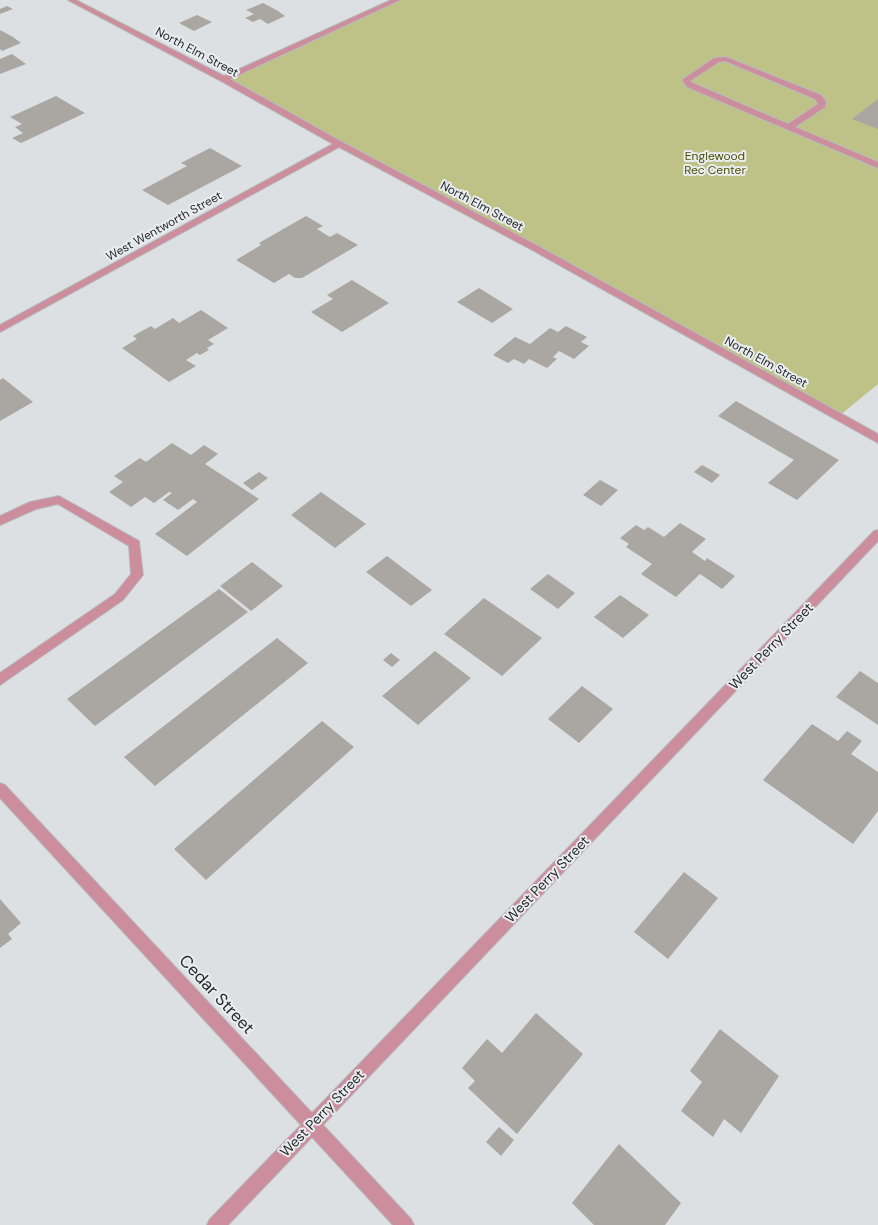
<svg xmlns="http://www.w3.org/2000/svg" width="878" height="1225" viewBox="0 0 878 1225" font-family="'DM Sans',sans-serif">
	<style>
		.green { fill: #bfc286 }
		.building { fill: #aaa7a3 }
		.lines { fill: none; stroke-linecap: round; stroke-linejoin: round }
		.lane-casing { stroke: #b8bbbe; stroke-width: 2 }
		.street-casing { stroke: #b8bbbe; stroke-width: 2 }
		.lane { fill: #cc8d9c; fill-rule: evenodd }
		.street { fill: #cc8d9c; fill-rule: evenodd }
		.labels { text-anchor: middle; stroke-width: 4; stroke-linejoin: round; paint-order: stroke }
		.far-street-label { font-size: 12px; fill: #27282a; stroke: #e9edf0 }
		.far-park-label { font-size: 12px; fill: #4e4f04; stroke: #e9edf0 }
		.street-label { font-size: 14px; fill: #27282a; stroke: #e9edf0 }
		.near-street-label { font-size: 17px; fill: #27282a; stroke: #e9edf0 }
	</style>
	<rect width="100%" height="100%" fill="#dce0e3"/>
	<path class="green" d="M397,0h481v384l-39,32 -615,-337z"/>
	<g class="building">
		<path d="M263,3l17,9h-1l6,4 -17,8 -8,-5 -7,3 -8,-4 9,-4 -8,-4z"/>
		<path d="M7,6l6,3 -13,5v-5z"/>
		<path d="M197,15l15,7 -18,9 -15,-8z"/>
		<path d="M0,30l13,7 8,6 -19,8 -2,-2z"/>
		<path d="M12,54l14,10 -26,10v-15z"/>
		<path d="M56,96l29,17 -64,30 -9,-5 11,-5 -8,-6 7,-3 -12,-7z"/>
		<path d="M878,99v30l-26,-10z"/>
		<path d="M210,148l32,18 -74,39 -26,-15 45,-24 -6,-3z"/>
		<path d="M306,216l17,10 -6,3 13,8 7,-4 21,12 -56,33h-7l-6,-4 -15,9 -38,-23 25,-15 -2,-2z"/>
		<path d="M352,280l37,23 -47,29 -31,-20 22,-13 -6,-4z"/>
		<path d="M479,288l34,21 -21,14 -35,-21z"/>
		<path d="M201,310l27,18 -20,12 6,4 -7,4 2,2 -9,5 -3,-2 -11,7 10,6 -27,16 -47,-34 15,-9 -4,-3 18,-10 4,3 18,-11 6,5z"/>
		<path d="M566,326l21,11 -6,5 8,4 -15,13 -15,-8 -6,6 4,2 -10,9 -18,-9 -5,5 -10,-5 -6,4 -15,-8 22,-18 15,7 20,-16 8,4z"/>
		<path d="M3,378l30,24 -33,19v-41z"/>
		<path d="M736,401l103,59 -42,40 -29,-17 26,-23 -76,-44z"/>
		<path d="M172,443l19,12 13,-10 14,9 -13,10 54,35 -72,57 -32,-22 42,-32 -4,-3 -15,11 -15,-10 9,-7 -3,-1 -15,11 -9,-6 -14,10 -22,-15 14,-10 -9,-6 26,-18 6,4z"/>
		<path d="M702,465l18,10 -8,8 -18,-11z"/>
		<path d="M259,472l9,6 -16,12 -9,-7z"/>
		<path d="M600,480l18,10 -17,16 -18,-11z"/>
		<path d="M321,492l45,32 -31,24 -44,-33z"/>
		<path d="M680,523l26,16 -14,13 13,9 2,-3 28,18 -13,13 -22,-15 -24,23 -35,-23 11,-10 -26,-17 3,-3 -9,-6 16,-13 8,5 4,-3 16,10z"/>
		<path d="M387,556l45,34 -21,16 -45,-34z"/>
		<path d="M252,562l31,24 -32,25 -31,-25z"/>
		<path d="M548,574l27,19 -17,16 -28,-20z"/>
		<path d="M219,589l29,23 -153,114 -28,-27z"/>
		<path d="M620,595l29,20 -26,23 -29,-21z"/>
		<path d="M484,598l58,40 -40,38 -58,-42z"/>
		<path d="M277,638l31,25 -153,123 -31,-29z"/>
		<path d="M435,651l36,27 -53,47 -36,-29z"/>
		<path d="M391,653l9,7 -8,7 -9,-7z"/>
		<path d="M860,671l18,12v42l-42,-28z"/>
		<path d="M582,686l31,23 -34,34 -31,-24z"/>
		<path d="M322,721l32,26 -148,133 -32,-31z"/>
		<path d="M812,724l26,17 9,-10 15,10 -11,13 27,18v39l-25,33 -90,-64z"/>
		<path d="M684,872l34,26 -50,61 -34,-27z"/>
		<path d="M0,899l21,24 -13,11 4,5 -12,9z"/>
		<path d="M536,1013l47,41 -66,80 -49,-46 7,-7 -13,-13 25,-29 15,14z"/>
		<path d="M720,1029l59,47 -38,57 -17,-14 -11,18 -32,-26 21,-29 -12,-11z"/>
		<path d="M499,1127l15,13 -13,16 -15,-14z"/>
		<path d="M619,1144l62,59 -16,22h-71l-22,-22z"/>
	</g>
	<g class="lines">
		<defs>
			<g id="lane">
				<path d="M726,57l95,38 5,6 -1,6 -30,20 83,35v6l-191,-81 -5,-7 32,-22zM725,61l90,38 3,5 -30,20 -95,-41 -3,-2 29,-19z"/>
				<path d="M59,496l80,45 4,34 -20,25 -123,85v-12l115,-79 16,-20 -2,-28 -71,-42 -22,5 -36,16v-9l30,-14z"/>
			</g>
			<g id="street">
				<path d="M68,0h8l148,76 167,-76h9l-170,79 112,63 198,105 338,187v9l-344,-192 -195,-104 -339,185v-7l333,-181 -112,-63z"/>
				<path d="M878,530v11l-555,584 88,94 3,6h-21l-81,-88 -84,88h-21l3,-6 91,-94 -301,-327v-15l5,2 307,328 562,-582z"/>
			</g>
		</defs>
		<use href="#lane" class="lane-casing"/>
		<use href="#street" class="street-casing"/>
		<use href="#lane" class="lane"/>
		<use href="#street" class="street"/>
	</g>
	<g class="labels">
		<g class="far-street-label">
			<text transform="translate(197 52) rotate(28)" y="4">North Elm Street</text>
			<text transform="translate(482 206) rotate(28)" y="4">North Elm Street</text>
			<text transform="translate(164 226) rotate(-29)" y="4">West Wentworth Street</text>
			<text transform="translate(766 362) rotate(29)" y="4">North Elm Street</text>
		</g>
		<g class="far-park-label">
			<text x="715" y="160">Englewood<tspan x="715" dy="14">Rec Center</tspan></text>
		</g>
		<g class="street-label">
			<text transform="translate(771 646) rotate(-46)" y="5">West Perry Street</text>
			<text transform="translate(547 879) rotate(-46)" y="5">West Perry Street</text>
			<text transform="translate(322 1113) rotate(-46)" y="5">West Perry Street</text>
		</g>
		<g class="near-street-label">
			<text transform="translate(217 994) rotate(47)" y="6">Cedar Street</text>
		</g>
	</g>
</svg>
